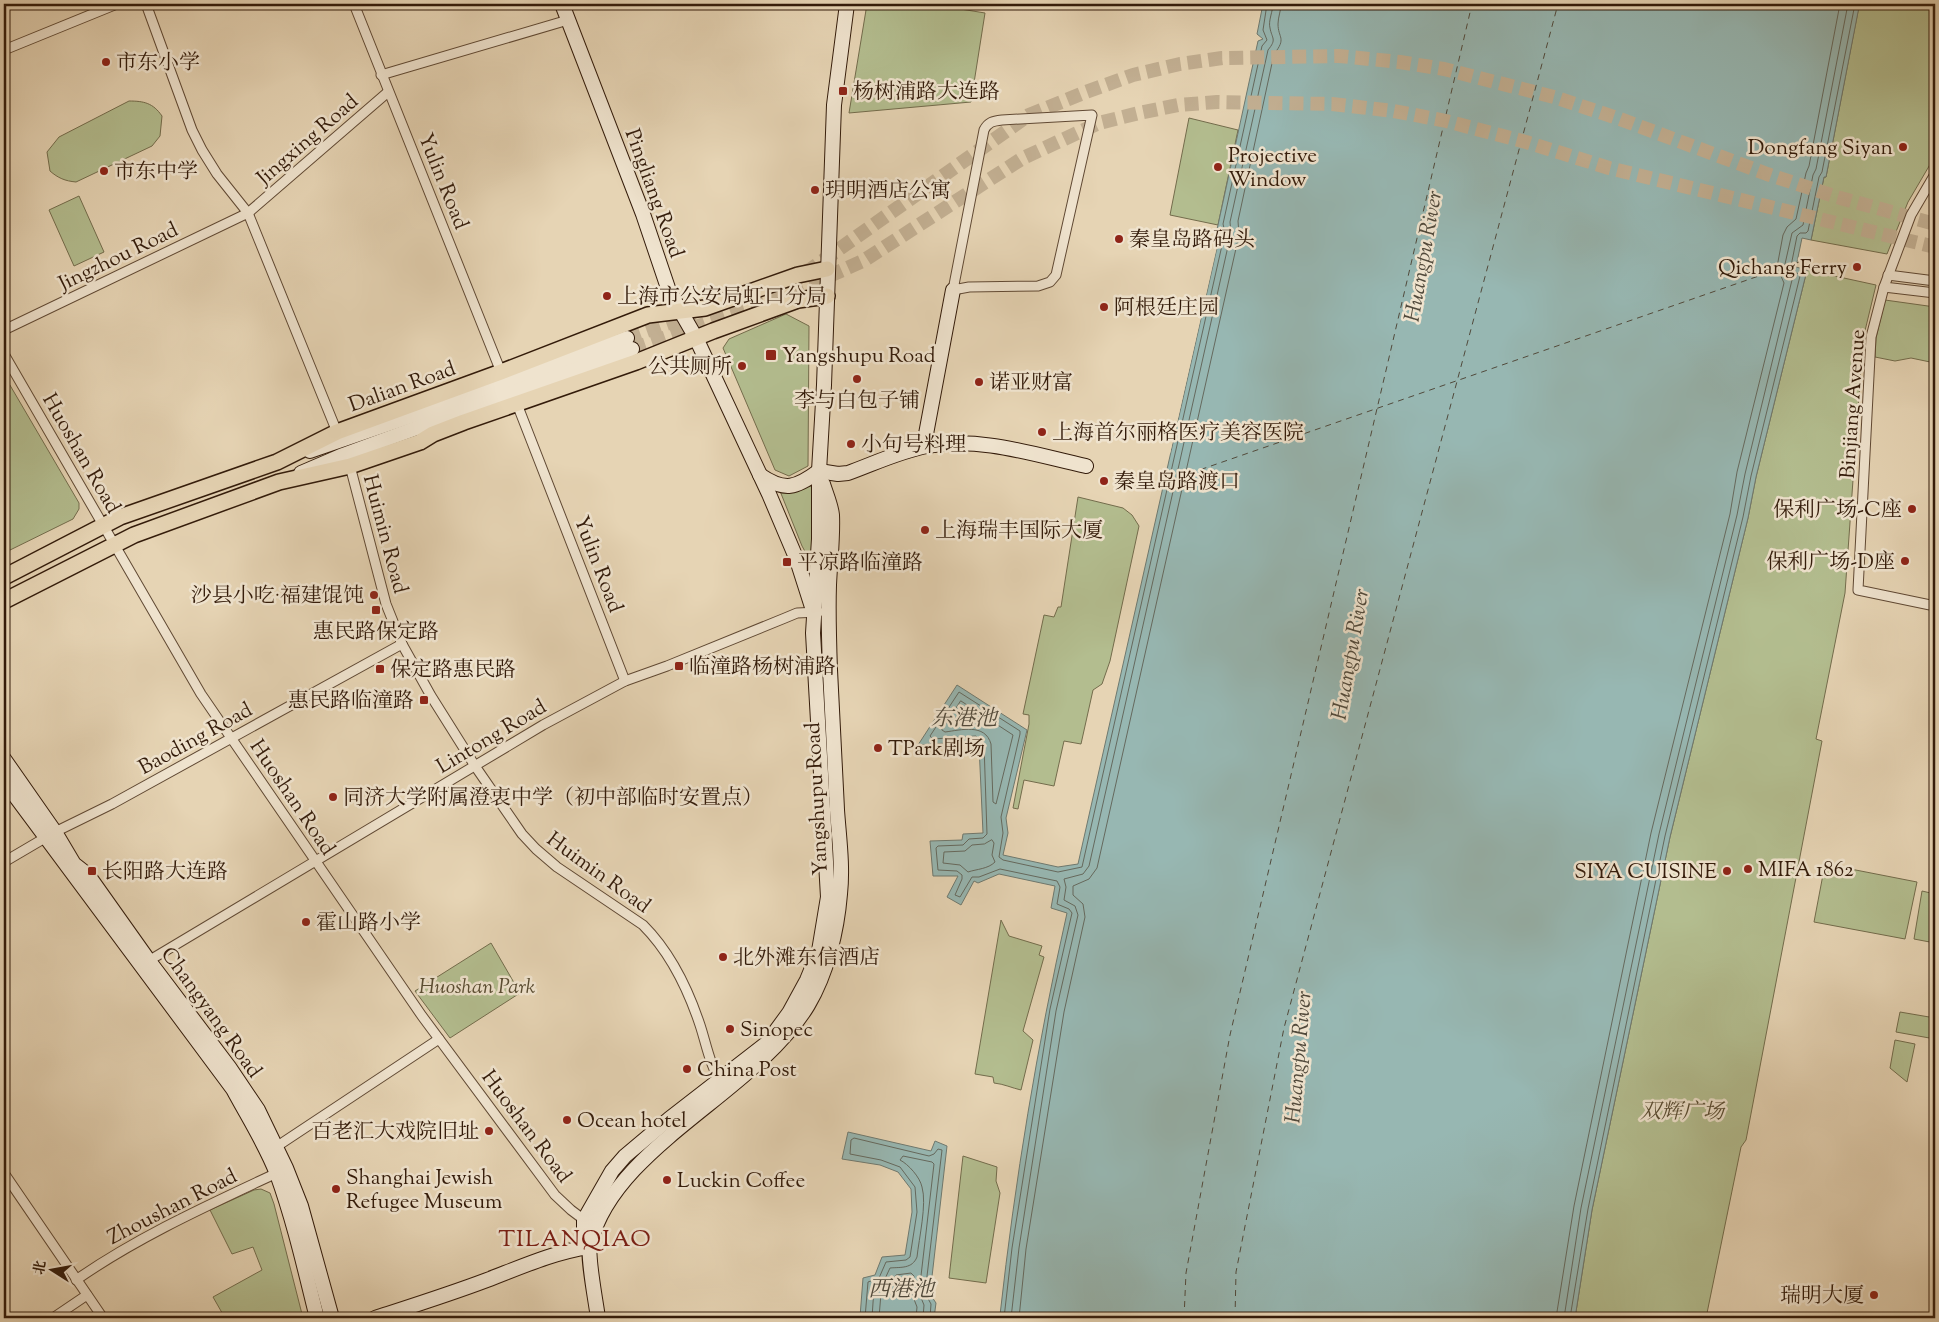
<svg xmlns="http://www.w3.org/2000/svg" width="1939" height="1322" viewBox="0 0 1939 1322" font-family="'Sorts Mill Goudy','Noto Serif SC',serif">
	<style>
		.green { fill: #b3bd8f; stroke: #736c4c }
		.water { fill: #97b7b2; stroke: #6f796f }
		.pier { fill: #e6d4b4 }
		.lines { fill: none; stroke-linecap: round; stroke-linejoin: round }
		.shore { stroke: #65695e; stroke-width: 1 }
		.ferry { stroke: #514a3c; stroke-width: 1; stroke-dasharray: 6 5; stroke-linecap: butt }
		.secondary-tunnel { stroke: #c2af92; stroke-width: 14; stroke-dasharray: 14 7; stroke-linecap: butt }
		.street-casing { stroke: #604934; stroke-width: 11 }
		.secondary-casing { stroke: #331b0a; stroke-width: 16 }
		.primary-casing { stroke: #331b0a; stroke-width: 18 }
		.street { stroke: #efe3ce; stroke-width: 9 }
		.secondary { stroke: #efe3ce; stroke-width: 14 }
		.primary { stroke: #e6d4b4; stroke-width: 15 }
		.poi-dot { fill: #8f2418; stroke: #efe3ce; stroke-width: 2 }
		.labels { text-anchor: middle; stroke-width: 5; stroke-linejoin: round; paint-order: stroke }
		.poi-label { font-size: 21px; fill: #331b0a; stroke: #efe3ce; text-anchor: start }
		.street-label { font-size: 21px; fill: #331b0a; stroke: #efe3ce }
		.park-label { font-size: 21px; font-style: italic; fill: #594c32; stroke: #efe3ce }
		.water-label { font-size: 22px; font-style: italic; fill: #514a3c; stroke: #efe3ce }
		.quarter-label { font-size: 24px; letter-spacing: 1px; fill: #7a1f14; stroke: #efe3ce }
	</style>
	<rect width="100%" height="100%" fill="#e6d4b4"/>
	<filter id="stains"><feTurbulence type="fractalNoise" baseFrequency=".004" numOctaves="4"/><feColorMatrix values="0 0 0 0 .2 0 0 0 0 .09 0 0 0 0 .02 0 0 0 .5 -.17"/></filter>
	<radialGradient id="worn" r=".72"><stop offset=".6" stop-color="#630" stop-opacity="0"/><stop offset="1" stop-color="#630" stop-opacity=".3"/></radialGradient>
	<g class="green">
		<path d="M867,4h63l55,9 -14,89 -122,11z"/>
		<path d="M1878,4h57v152l-27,46 -21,52 -76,-14 13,-63h2l33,-171 17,3z"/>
		<path d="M129,101c15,0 24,2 33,15l-2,20 -8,10 -76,36c-11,-1 -18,-4 -26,-11l-3,-19 12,-15z"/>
		<path d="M1189,118l49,12 -20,95 -48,-10z"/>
		<path d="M79,196l25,56 -30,14 -25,-56z"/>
		<path d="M1807,270l69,15 -13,54 -18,254 -29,146 6,2 -76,399 -5,7 -35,171h-131l17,-108 78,-373 78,-319 8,-41z"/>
		<path d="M1885,300l50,7v56l-24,-5 -16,3 -20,-4 1,-19z"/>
		<path d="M786,314l23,12 -1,140 -19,10 -14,-6 -52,-122 6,-9z"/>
		<path d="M4,375l75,128v6l-6,10 -69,34z"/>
		<path d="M812,486v78l-10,-18 -22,-55z"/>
		<path d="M1078,497l45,11 9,7 7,11 -29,135 -8,23 -9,6 -12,54 -17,-3 -10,45 -30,-6 -6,29 -5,-1 16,-84v-9l-6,-1 21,-99 10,2 4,-10h3z"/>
		<path d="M1825,864l92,18 -12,57 -91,-17z"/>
		<path d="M1922,891l13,3v49l-21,-4z"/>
		<path d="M1001,920l8,16 33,10 -3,9 5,2 -21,74 10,9 -12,50c-9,-2 -17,-6 -27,-7l-1,-6 -18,-3z"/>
		<path d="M491,943l29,50 -70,45 -35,-47z"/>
		<path d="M1900,1012l35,6v21l-39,-7z"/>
		<path d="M1895,1040l20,4 -8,38 -17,-14z"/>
		<path d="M963,1156l34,11 -1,14 4,12 -14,90 -37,-5z"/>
		<path d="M261,1189l9,4 4,11 29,114h-78l-12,-21 49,-27 -9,-23 -21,7 -22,-44 44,-20z"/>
	</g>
	<g class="water">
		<path d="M1263,4h615l-1,5 -18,-2 -33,170h-2l-13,63 -9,-2 -6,29 11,3 -51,207 -8,41 -78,319 -78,373 -17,108h-577l2,-3c15,-135 37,-269 67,-402l-16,-5 4,-22 -56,-12 -21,9 -4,-2 -13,24 -14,-8 11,-21h-25l-3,-35 32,-1 1,-6 20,-1 -4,-88 -3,-2 -1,-2 -57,4 39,-60 70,45 -21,88 2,15 -5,22 55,12 20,-3 143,-634 -4,-1 1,-4 40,-184 5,-2 -6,-5z"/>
		<path d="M848,1132l83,19 4,-10 12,5 -17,148 6,9 -2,15h-95v-2l21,1 3,-39 12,-3 7,-18 23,-2 7,-43 -1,-23 -13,-17 -18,-7 -38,-6z"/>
	</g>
	<path class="pier" d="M1214,228l7,1 -51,225 -2,-1 50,-221z"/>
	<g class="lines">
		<g class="shore">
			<path d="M961,701l52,34 -17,69 -3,-2 -2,-58c-6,-21 -30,-14 -46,-12l-3,-2z"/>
			<path d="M992,840l2,3 -2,12 3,7c-7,7 -18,7 -27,10l-8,-7 -17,-2 1,-11 21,-1 7,-6 12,-1z"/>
			<path d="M865,1318l3,-36 11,-4 7,-16 20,-2 4,-3 7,-45 -2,-25 -15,-20 -19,-7 -31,-6 1,-14 3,-2 75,18 5,-2 4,-5 4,1 -17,143 6,11 -1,14"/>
			<path d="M872,1318l2,-30 9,-5 7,-15c11,-1 22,1 27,-11 2,-19 10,-53 5,-70 -2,-10 -14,-23 -22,-27l3,-4 29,6 2,2 -15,129 5,12 -1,13"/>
			<path d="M879,1318l2,-25 9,-7 6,-11 15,-2 3,3 -2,18 5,13 -1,11"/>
			<path d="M1004,1318l8,-70 38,-239 22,-96 -3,-4 -12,-5 3,-17 -3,-6 -57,-12 -21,8h-7l-12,20 -5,-2 7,-16v-4l-5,-4 -19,-1 -2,-22 2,-2 25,-1 6,-6 14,-1 4,-4 -3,-90 -8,-8 -43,3 -3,-3 29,-44 61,39v3l-19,83 2,16 -4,24 4,3 55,12 24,-5 143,-635 -2,-8 39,-178 5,-6 -4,-10 4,-26"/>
			<path d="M1011,1318l8,-70 37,-237 22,-96 -3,-9 -11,-6 2,-13 -2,-8 19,-5 6,-8 142,-633 -1,-11 38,-172c9,-11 4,-11 2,-22 -2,-7 3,-17 3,-24"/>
			<path d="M1019,1318l7,-69 38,-237 21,-95 -2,-13 -10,-9v-9l16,-7 8,-11 142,-633 -1,-14 36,-167c13,-16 4,-16 4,-30 0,-7 3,-13 3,-20"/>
			<path d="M1556,1318l18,-112 77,-373 79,-319 7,-42 47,-189 -7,-16 6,-32 4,-8 9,-8 10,-46 3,-7 31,-162"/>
			<path d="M1564,1318l17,-110 78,-374 78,-319 8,-41 47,-194 -6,-8 -1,-8 7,-31 11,-8 10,-50 3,-6 32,-165"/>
			<path d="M1570,1318l18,-109 77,-373 78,-319 8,-41 49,-200 -1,-2 -7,-3 -1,-5 6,-30 3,-3h6l2,-2 11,-54 3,-5 33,-168"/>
		</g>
		<g class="ferry">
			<path d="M1159,484l643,-223"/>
			<path d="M1184,1318l2,-45 44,-238 242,-1031"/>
			<path d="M1235,1318l1,-46 48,-244 274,-1024"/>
		</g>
		<g class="secondary-tunnel">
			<path d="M805,272l6,-3 218,-154 57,-23 47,-17 47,-11 42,-6 117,-2 61,6 44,7 110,28 66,22 147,55 70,23 98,27"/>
			<path d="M627,338l67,-24"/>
			<path d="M632,349l150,-52 81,-36 160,-103 76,-35 40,-10 39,-8 39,-3 115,2 62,7 52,10 80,21 83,26 326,79"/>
		</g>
		<defs>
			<g id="street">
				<path d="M146,4l46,126 10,20 15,24 31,39 89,219"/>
				<path d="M354,4l147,368"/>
				<path d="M4,50l113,-46"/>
				<path d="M381,75l187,-55"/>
				<path d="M1092,115l-36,160 -6,7 -12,4 -69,1 -16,3 31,-160c4,-8 9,-9 18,-10z"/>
				<path d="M1935,174l-24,41 -27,72 -13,50 -13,253 77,16"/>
				<path d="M1888,275l47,6"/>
				<path d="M1884,287l51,6"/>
				<path d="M4,330l244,-117 140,-121"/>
				<path d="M4,354l197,340 221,322 133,179 16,15 16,12"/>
				<path d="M517,404l108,277"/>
				<path d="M350,466l36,138 16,40 29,52 44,70 47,68 14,15 21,18 86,58c27,27 45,64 57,100 6,18 10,41 21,57"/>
				<path d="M4,862l51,-30 57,-28 290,-160"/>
				<path d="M145,963l398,-238 82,-44 42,-15 118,-48 12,-5 22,-1"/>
				<path d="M273,1149l166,-110"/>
				<path d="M4,1173l99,145"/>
				<path d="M76,1280c63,-44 135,-76 205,-109"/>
				<path d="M53,1318l34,-23"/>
			</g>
			<g id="secondary">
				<path d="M562,4l81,210 26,77 27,47 73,156 28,66 15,47"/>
				<path d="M927,446l-1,-12 27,-144"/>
				<path d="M310,451l113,-39 204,-74"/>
				<path d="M819,471l19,3 10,-1c25,-9 52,-22 79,-27 53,-10 108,9 159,20"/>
				<path d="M301,473l42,-18 289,-106"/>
				<path d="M760,475c25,17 36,13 59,-4"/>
				<path d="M4,759l51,73 19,32 14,11 61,86 80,106 29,43 28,58 15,38 31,112"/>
				<path d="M4,781l229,308c15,28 33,56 44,85 17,47 28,96 40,144"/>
				<path d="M589,1247l-5,-9v-18l28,-49 13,-15 44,-37 98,-76 22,-30 18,-33 12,-29 9,-54 -15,-264 6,-94v-68l5,-86 10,-280 13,-101"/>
				<path d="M375,1318c37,-12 75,-24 112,-38 34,-13 67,-28 102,-33"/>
				<path d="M598,1318c-2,-16 -11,-61 -8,-74 24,-98 165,-151 218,-239 19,-32 29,-74 32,-111 3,-28 -1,-56 -3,-84 -2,-47 -5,-94 -7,-140 -1,-28 -2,-56 -1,-85 1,-23 4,-47 3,-70 -1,-10 -6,-21 -9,-31"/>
			</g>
			<g id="primary">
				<path d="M4,577l116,-60 157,-55 60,-30 164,-60 147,-57 57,-7 93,-33 29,-6"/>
				<path d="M4,601l130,-66 145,-53 71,-16 70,-24 13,-8 31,-12 172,-60 77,-31 85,-31 29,-4"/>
			</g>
		</defs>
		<use href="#street" class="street-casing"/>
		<use href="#secondary" class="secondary-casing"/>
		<use href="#primary" class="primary-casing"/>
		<use href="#street" class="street"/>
		<use href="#secondary" class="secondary"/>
		<use href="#primary" class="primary"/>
	</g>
	<g class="poi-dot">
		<circle cx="106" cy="62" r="5"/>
		<rect x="838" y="86" width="10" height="10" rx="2.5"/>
		<circle cx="1903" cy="147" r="5"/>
		<circle cx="1218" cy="167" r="5"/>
		<circle cx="104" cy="171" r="5"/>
		<circle cx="815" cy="190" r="5"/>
		<circle cx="1119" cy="239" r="5"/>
		<circle cx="1857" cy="267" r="5"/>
		<circle cx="607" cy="296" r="5"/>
		<circle cx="1104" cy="307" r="5"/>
		<rect x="765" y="349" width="12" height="12" rx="2.5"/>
		<circle cx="742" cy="366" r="5"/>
		<circle cx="857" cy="379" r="5"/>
		<circle cx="979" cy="382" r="5"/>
		<circle cx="1042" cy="432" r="5"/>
		<circle cx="851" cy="444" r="5"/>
		<circle cx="1104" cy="481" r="5"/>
		<circle cx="1912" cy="509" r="5"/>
		<circle cx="925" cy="530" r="5"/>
		<circle cx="1905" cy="561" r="5"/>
		<rect x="782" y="557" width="10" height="10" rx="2.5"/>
		<circle cx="374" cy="595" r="5"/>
		<rect x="371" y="605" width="10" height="10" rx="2.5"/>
		<rect x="674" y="661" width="10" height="10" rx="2.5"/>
		<rect x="375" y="664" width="10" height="10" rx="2.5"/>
		<rect x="419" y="695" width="10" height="10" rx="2.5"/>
		<circle cx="878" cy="748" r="5"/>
		<circle cx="333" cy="797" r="5"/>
		<circle cx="1748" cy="869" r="5"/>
		<rect x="87" y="866" width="10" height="10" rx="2.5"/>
		<circle cx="1727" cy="871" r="5"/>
		<circle cx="306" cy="922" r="5"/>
		<circle cx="723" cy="957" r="5"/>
		<circle cx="730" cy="1029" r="5"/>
		<circle cx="687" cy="1069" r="5"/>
		<circle cx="567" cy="1120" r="5"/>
		<circle cx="489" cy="1131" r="5"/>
		<circle cx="667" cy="1180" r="5"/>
		<circle cx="336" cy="1189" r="5"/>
		<circle cx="1874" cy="1295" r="5"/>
	</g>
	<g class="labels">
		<g class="poi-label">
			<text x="116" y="69">市东小学</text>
			<text x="853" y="98">杨树浦路大连路</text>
			<text x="1893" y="154" text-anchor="end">Dongfang Siyan</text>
			<text x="1228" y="162">Projective<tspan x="1228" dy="24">Window</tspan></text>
			<text x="114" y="178">市东中学</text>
			<text x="825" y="197">玥明酒店公寓</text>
			<text x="1129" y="246">秦皇岛路码头</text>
			<text x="1847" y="274" text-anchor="end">Qichang Ferry</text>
			<text x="617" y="303">上海市公安局虹口分局</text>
			<text x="1114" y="314">阿根廷庄园</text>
			<text x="782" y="362">Yangshupu Road</text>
			<text x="732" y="373" text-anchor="end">公共厕所</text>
			<text x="989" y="389">诺亚财富</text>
			<text x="857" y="407" text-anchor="middle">李与白包子铺</text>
			<text x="1052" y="439">上海首尔丽格医疗美容医院</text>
			<text x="861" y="451">小句号料理</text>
			<text x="1114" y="488">秦皇岛路渡口</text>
			<text x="1902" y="516" text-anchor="end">保利广场-C座</text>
			<text x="935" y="537">上海瑞丰国际大厦</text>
			<text x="1895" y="568" text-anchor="end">保利广场-D座</text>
			<text x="797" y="569">平凉路临潼路</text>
			<text x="364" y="602" text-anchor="end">沙县小吃·福建馄饨</text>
			<text x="376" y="638" text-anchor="middle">惠民路保定路</text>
			<text x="689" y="673">临潼路杨树浦路</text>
			<text x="390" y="676">保定路惠民路</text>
			<text x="414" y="707" text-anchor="end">惠民路临潼路</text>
			<text x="888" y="755">TPark剧场</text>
			<text x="343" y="804">同济大学附属澄衷中学（初中部临时安置点）</text>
			<text x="1758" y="876">MIFA 1862</text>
			<text x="102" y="878">长阳路大连路</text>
			<text x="1717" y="878" text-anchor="end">SIYA CUISINE</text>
			<text x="316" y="929">霍山路小学</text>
			<text x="733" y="964">北外滩东信酒店</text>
			<text x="740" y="1036">Sinopec</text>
			<text x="697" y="1076">China Post</text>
			<text x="577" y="1127">Ocean hotel</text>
			<text x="479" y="1138" text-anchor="end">百老汇大戏院旧址</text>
			<text x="346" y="1184">Shanghai Jewish<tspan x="346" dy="24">Refugee Museum</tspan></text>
			<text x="677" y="1187">Luckin Coffee</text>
			<text x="1864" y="1302" text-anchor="end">瑞明大厦</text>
		</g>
		<g class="street-label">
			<text transform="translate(307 139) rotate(-41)" y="7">Jingxing Road</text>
			<text transform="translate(444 181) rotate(68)" y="7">Yulin Road</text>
			<text transform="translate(655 193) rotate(70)" y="7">Pingliang Road</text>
			<text transform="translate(118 256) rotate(-26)" y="7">Jingzhou Road</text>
			<text transform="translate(402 386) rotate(-20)" y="7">Dalian Road</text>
			<text transform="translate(1852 404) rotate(-86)" y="7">Binjiang Avenue</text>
			<text transform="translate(82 453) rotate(60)" y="7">Huoshan Road</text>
			<text transform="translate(386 534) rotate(75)" y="7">Huimin Road</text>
			<text transform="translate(599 564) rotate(69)" y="7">Yulin Road</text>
			<text transform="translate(491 736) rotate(-31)" y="7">Lintong Road</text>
			<text transform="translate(195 738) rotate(-29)" y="7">Baoding Road</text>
			<text transform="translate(293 797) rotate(56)" y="7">Huoshan Road</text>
			<text transform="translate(816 799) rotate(-93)" y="7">Yangshupu Road</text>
			<text transform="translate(599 872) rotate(36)" y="7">Huimin Road</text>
			<text transform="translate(212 1012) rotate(54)" y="7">Changyang Road</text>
			<text transform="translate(527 1126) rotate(53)" y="7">Huoshan Road</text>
			<text transform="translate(172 1206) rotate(-27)" y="7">Zhoushan Road</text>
		</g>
		<g class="park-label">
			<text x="477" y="993">Huoshan Park</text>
			<text x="1682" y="1118">双辉广场</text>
		</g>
		<g class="water-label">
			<text transform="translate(1422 256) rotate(-80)" y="8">Huangpu River</text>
			<text transform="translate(1349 654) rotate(-80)" y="8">Huangpu River</text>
			<text x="964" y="725">东港池</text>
			<text transform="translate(1297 1057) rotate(-85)" y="8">Huangpu River</text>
			<text x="901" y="1296">西港池</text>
		</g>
		<g class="quarter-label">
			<text x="575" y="1246">TILANQIAO</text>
		</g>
	</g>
	<rect width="1939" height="1322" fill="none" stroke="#e6d4b4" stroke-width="20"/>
	<rect x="5" y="5" width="1929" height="1312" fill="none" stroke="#331b0a" stroke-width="2.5"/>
	<rect x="10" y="10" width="1919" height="1302" fill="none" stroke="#331b0a"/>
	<g transform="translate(52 1270) rotate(281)" stroke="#efe3ce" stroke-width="4" paint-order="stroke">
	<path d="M0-4L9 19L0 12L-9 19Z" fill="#331b0a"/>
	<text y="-8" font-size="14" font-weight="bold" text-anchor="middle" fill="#331b0a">北</text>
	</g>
	<rect width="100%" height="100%" filter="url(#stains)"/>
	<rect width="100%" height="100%" fill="url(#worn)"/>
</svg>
